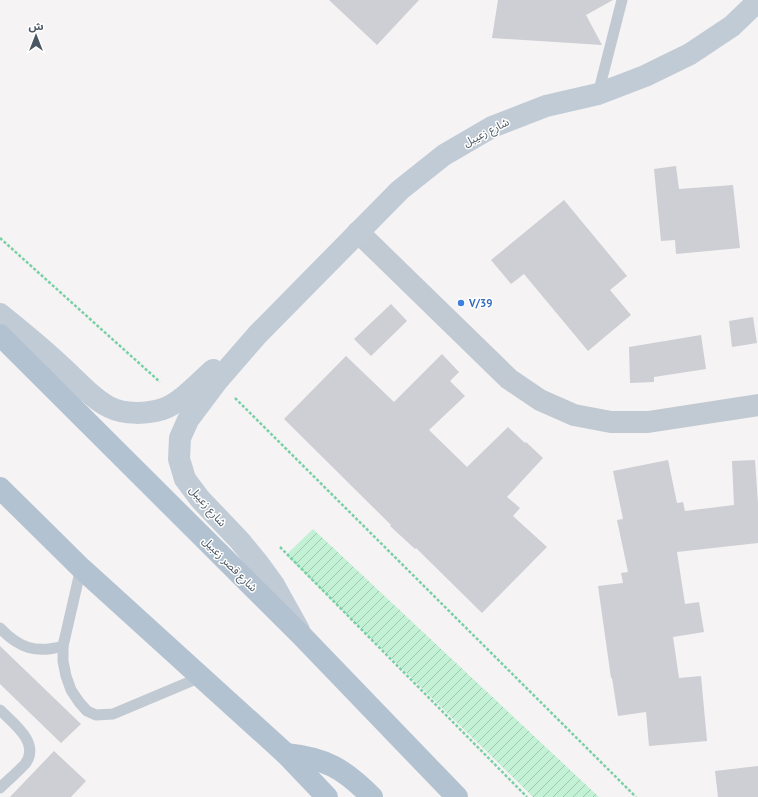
<svg xmlns="http://www.w3.org/2000/svg" width="758" height="797" viewBox="0 0 758 797" font-family="'PT Sans','Noto Sans Arabic',sans-serif">
	<style>
		.garden { fill: url(#garden-furrows) }
		.building { fill: #cdcfd5 }
		.lines { fill: none; stroke-linecap: round; stroke-linejoin: round }
		.path { stroke: #7ad0a6; stroke-width: 2.5; stroke-dasharray: 3 2; stroke-linecap: butt }
		.service { stroke: #c1cad2; stroke-width: 11 }
		.minor { stroke: #c1cad2; stroke-width: 22 }
		.secondary { stroke: #c1cbd6; stroke-width: 22 }
		.primary { stroke: #b3c2d1; stroke-width: 22 }
		.shop-dot { fill: #3f7fe0; stroke: #fff; stroke-width: 1.5 }
		.labels { text-anchor: middle; stroke-width: 3; stroke-linejoin: round; paint-order: stroke }
		.street-label { font-size: 11px; fill: #4a5661; stroke: #fff }
		.shop-label { font-size: 11px; font-weight: bold; fill: #366cbe; stroke: #fff; text-anchor: start }
	</style>
	<defs>
		<pattern id="garden-furrows" width="10" height="10" patternUnits="userSpaceOnUse"><rect width="10" height="10" fill="#c3f1d5"/><path d="M-1 1l2-2M0 10L10 0M9 11l2-2" fill="none" stroke="#a0c6b0"/></pattern>
	</defs>
	<rect width="100%" height="100%" fill="#f5f3f3"/>
	<path class="garden" d="M313,529l286,268h-66l-247,-242z"/>
	<g class="building">
		<path d="M329,0h90l-42,45z"/>
		<path d="M498,0h115l-27,15 16,30 -110,-7z"/>
		<path d="M676,166l3,23 54,-4 7,63 -64,6 -1,-14 -14,1 -7,-72z"/>
		<path d="M564,200l63,76 -17,14 21,25 -43,36 -64,-77 -13,10 -20,-24z"/>
		<path d="M391,304l16,17 -36,35 -17,-17z"/>
		<path d="M753,317l4,26 -25,4 -3,-26z"/>
		<path d="M701,335l5,34 -52,8v5l-24,1 -1,-36z"/>
		<path d="M442,354l17,18 -9,9 15,15 -36,34 38,37 41,-40 17,16 1,-1 17,16 -36,39 13,11 -7,8 34,31 -65,66 -66,-65 -1,1 -25,-23 1,-1 -107,-106 62,-63 48,46z"/>
		<path d="M668,460l9,43 6,-1 2,9 49,-6 -2,-44 23,-1 3,43v40l-81,9 8,52 14,-2 5,30 -31,5 6,41 22,-2 6,65 -58,5 -3,-34 -28,4 -6,-38h-1l-13,-92 25,-3 -2,-10 7,-1 -11,-52 6,-1 -10,-48z"/>
		<path d="M0,646l81,78 -20,19 -61,-59z"/>
		<path d="M54,751l32,30 -15,16h-61z"/>
		<path d="M758,766v31h-40l-3,-26z"/>
	</g>
	<g class="lines">
		<g class="path">
			<path d="M0,238l160,144"/>
			<path d="M235,398l401,399"/>
			<path d="M280,547l247,250"/>
		</g>
		<g class="service">
			<path d="M598,94l24,-94"/>
			<path d="M81,568l-18,78v15l3,15 5,14 8,12 8,9 9,4 17,-1 88,-37"/>
			<path d="M0,628c19,20 36,26 63,18"/>
			<path d="M0,710c13,13 41,33 25,54 -7,8 -17,16 -25,24"/>
		</g>
		<path class="minor" d="M358,232l151,147 31,21 34,15 37,7h37l110,-17"/>
		<g class="secondary">
			<path d="M0,314c21,17 41,33 61,52 15,13 30,32 48,41 16,8 38,7 54,2 19,-7 35,-26 50,-39"/>
			<path d="M299,630l-25,-45 -16,-22 -18,-22 -40,-42 -15,-20 -6,-20 1,-21 8,-18 30,-40 40,-46 142,-144 44,-35 48,-28 54,-21 52,-12 47,-18 45,-22 42,-28 26,-25"/>
		</g>
		<g class="primary">
			<path d="M0,335l301,300 156,162"/>
			<path d="M0,488l81,80 205,186 41,43"/>
			<path d="M286,754c40,4 58,15 86,43"/>
		</g>
	</g>
	<circle class="shop-dot" cx="461" cy="303" r="4"/>
	<g class="labels">
		<g class="street-label">
			<text transform="translate(486 132) rotate(-27)" y="4">شارع زعيبل</text>
			<text transform="translate(208 506) rotate(49)" y="4">شارع زعيبل</text>
			<text transform="translate(230 564) rotate(45)" y="4">شارع قصر زعبيل</text>
		</g>
		<g class="shop-label">
			<text x="469" y="307">V/39</text>
		</g>
	</g>
	<g transform="translate(36 36)" stroke="#ffffff" stroke-width="3" paint-order="stroke">
	<path d="M0-3L7 15L0 10L-7 15Z" fill="#4a5661"/>
	<text y="-6" font-size="11" font-weight="bold" text-anchor="middle" fill="#4a5661">ش</text>
	</g>
</svg>
